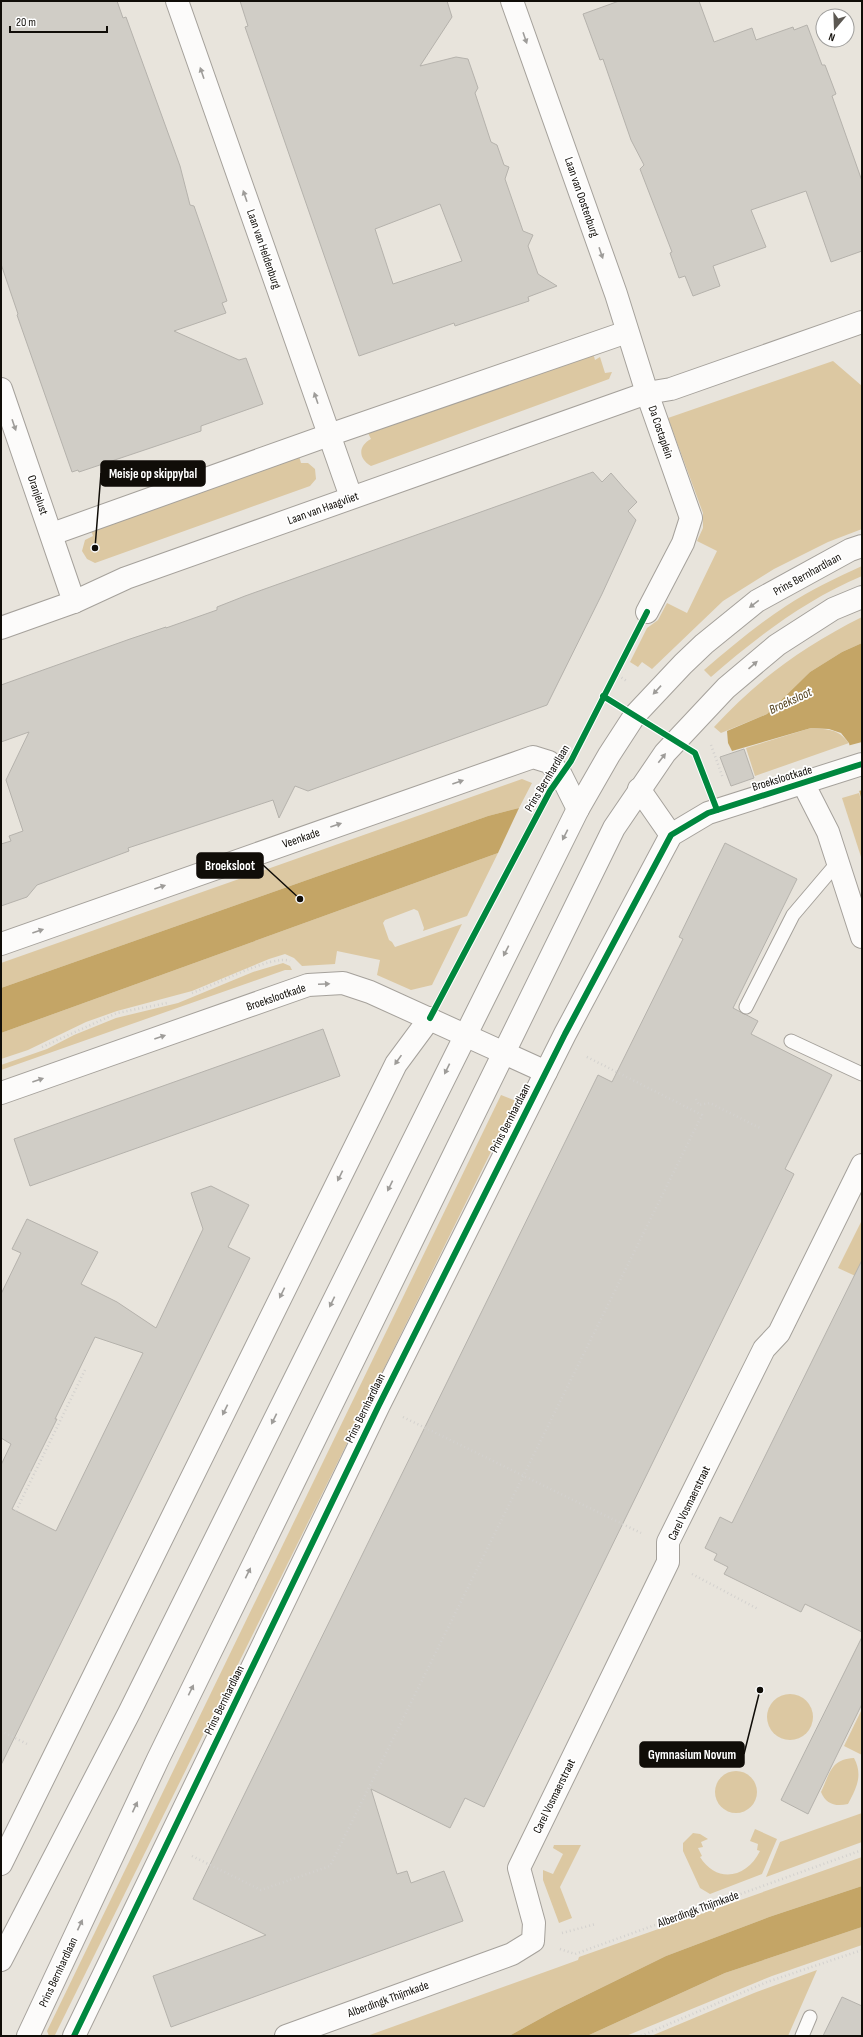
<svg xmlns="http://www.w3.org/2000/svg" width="863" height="2037" viewBox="0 0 863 2037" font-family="'Sofia Sans Condensed',sans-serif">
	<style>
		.green { fill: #dcc8a2 }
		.water { fill: #c4a566 }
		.pier { fill: #e8e4dc }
		.building { fill: #d0cdc6; stroke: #b5b2ac; fill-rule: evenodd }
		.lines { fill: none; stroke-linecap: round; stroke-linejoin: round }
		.service-casing { stroke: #a5a19b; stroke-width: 15 }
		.minor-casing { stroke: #a5a19b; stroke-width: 24 }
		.secondary-casing { stroke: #a5a19b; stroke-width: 24 }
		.path { stroke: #d3d1ce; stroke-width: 2.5; stroke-dasharray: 1 3; stroke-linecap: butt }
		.service { stroke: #fcfbfa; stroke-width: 13 }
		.minor { stroke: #fcfbfa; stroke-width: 22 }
		.secondary { stroke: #fcfbfa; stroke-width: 22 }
		.cycleway-casing { stroke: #fff; stroke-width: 8 }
		.cycleway { stroke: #00873e; stroke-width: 6 }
		.oneway { fill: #9e9c99 }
		.labels { text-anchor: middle; stroke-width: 3.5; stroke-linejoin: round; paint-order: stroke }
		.street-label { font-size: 12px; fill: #100d08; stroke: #fff }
		.water-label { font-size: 13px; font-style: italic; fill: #53411d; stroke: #fff }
		.leader { fill: none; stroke: #100d08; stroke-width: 1.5 }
		.callout-dot { fill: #100d08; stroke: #fff; stroke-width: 1.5 }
		.callout { fill: #100d08; stroke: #100d08; stroke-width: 1.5 }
		.callout-label { font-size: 13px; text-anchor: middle; font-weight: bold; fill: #fff }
	</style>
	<rect width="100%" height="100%" fill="#e8e4dc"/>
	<g class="green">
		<path d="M593,353l2,7 5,-3 5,16 7,-1 -3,7 -238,87c-13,-8 -13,-20 0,-27l-3,-6z"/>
		<path d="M833,361l29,25v143l-34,13 -54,27 -51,32 -71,68 -10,-7 -4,5 -8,-5 17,-34 11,-8 9,-17 20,10 30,-62 -20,-10 6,-13v-15l-35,-95z"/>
		<path d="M299,456l2,7h7l7,6 1,10 -6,7 -215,77 -8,-4 -5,-8 3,-11 8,-4 -2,-6z"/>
		<path d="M862,566v10c-57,24 -105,61 -151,101l-7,-7c26,-22 53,-45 82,-64 24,-16 50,-28 76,-40z"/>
		<path d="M862,617v26l-20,9 -32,20 -43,42 -46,19 -7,-6c44,-48 90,-81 148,-110z"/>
		<path d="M811,728c18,2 26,0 38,15l-94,33 -9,-28z"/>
		<path d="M522,779l10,4 -13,25 -31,8 -487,172v-25z"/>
		<path d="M859,793l3,10v57l-20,-62z"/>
		<path d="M498,853l-31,63 -44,15 1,-3 -6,-17 -4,-2 -29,11 -2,3 6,17 3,2 3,5 67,-23 -30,61 -21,5 -34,-15 3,-15 -43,-9 -2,13 -33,2 -8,-8 -9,-4 -16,5 -77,32 -75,20 -31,11 -58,28 -27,9v-26z"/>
		<path d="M283,963l7,3 2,4h-7l-284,100v-5l46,-16 27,-14 42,-17 62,-15 75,-31z"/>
		<path d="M501,1095l15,6 -461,934 -6,1 -2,-5z"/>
		<path d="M862,1220v59l-24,-11z"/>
		<circle cx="790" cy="1717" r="23"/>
		<path d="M862,1709v46l-18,-9z"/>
		<path d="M854,1758c9,17 3,29 -6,46 -13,3 -22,0 -27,-12 9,-19 10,-33 33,-34z"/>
		<circle cx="736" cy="1792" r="21"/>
		<path d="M862,1813v29l-96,35 14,-35z"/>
		<path d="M755,1829l22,10 -15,35 -52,20 -10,-6 -17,-37v-8l10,-10 7,1 8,5 -7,3 2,5 -5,1 4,8 -2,1c17,27 47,21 60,-6l-3,-1 1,-6 -8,-3z"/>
		<path d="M554,1845h27l-21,42 12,31 -13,5 -16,-43v-10l10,4 10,-20 -10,-6z"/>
		<path d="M862,1857v29l-93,31 -103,39 -110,54 -47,26h-142l189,-68 22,-8 1,-3z"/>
		<path d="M862,1927v18l-90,31 -146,60h-39l138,-63z"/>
		<path d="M817,1970l-29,66h-137l103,-43z"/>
	</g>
	<g class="water">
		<path d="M862,643v160l-13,-60 -8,-10 -12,-4 -18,-1 -79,23 -4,-8 -1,-12 40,-17 43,-42 32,-20z"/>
		<path d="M519,808l-21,45 -497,180v-45l487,-172z"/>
		<path d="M862,1886v41l-137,46 -138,63h-78l47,-26 110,-54 103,-39z"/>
	</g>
	<path class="pier" d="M862,742v48l-6,2 -9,-46z"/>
	<g class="building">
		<path d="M1,1h116l6,17 3,-1 54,149 10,39 4,1 33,95 -5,2 4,10 -52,18 65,29 7,-2 17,46 -62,22v5l-122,41 -1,-2 -6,2 -55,-157 1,-1 -17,-50z"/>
		<path d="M240,1h207l5,16 -32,49 36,-9 12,2 10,29 -3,5 16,49 6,3 7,20 5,2 -4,12 18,52 10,4 -5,11 10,28 19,12 -29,11 1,4 -74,25 -1,-3 -95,33 -114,-329 3,-1zM440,204l22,57 -69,23 -18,-55z"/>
		<path d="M619,1h80l15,41 38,-14 4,12 37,-13 1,3 13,-5 15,40h3l11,29 -4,2 30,85v70l-31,11 -25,-71 -55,19 15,37 -53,19 7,20 -27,10 -8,-20 -6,2 -9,-25 2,-1 -32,-83 4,-4 -13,-25 -28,-81 -3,1 -17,-46z"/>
		<path d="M593,472l9,10 9,-9 13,15 13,14 -9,9 8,9 -34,74 -55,111 -239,86 -13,-5 -16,32 -6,-18 -145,48 1,3 -92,34 -10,12 -26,9v-62l10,-3 -2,-5 14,-5 -17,-51 23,-48 -28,10v-57l129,-46 36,-12v1l51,-18v-3l28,-11z"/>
		<path d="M744,749l10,29 -23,8 -11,-29z"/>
		<path d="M725,843l72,36 -64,129 25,13 -7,13 81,41 -47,94 9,5 -310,633 -19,-9 -15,30 -79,-39 26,85 10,-3 4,12 33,-12 19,50 -292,106 -18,-51 113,-41 -73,-36 405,-824 14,7 71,-143 -4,-2z"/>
		<path d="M323,1029l17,47 -310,110 -16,-47z"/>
		<path d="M211,1186l38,19 -21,42 22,11 -249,507v-300l10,-21 -10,-6v-144l20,-41 -9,-4 15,-30 71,33 -17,32 36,18 39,26 47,-99 -12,-36zM95,1337l48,16 -87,178 -44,-22 45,-90h-2z"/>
		<path d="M862,1260v372l-57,-28 -4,8 -77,-38 4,-7 -14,-7 3,-6 -12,-6 15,-31 12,6z"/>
		<path d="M862,1637v67l-54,110 -27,-14z"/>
		<path d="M842,1997l20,9v30h-39z"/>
	</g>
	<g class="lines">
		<defs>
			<g id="service">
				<path d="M746,1007l47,-92 45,-53"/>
				<path d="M791,1041l71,33"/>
				<path d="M802,2036l8,-19"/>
			</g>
			<g id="minor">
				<path d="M177,1l174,496"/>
				<path d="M512,1l104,293 31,99 44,125 -8,25 -36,69"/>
				<path d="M1,389l73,213"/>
				<path d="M52,534l277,-99 298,-103"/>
				<path d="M1,628l73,-26 52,-24 521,-185 24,-4 191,-67"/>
				<path d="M803,783l25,49 34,105"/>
				<path d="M639,789l32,46"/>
				<path d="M1,944l532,-187 16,5 12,13 17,34"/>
				<path d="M1,1093l307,-108 35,-2 27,9 176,80"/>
				<path d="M1,1864l395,-800 34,-46"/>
				<path d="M74,2036l305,-631 186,-371 106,-199 37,-22 154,-49"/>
				<path d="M286,2036l226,-82 21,-13 1,-18 -15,-55 149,-306v-20l96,-193 15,-16 83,-168"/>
			</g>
			<g id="secondary">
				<path d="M1,1960l128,-247 449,-904 31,-54 26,-40 48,-51 21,-20 53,-43 93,-51 12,-4"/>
				<path d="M28,2036l130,-277 456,-931 51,-75 61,-65 51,-43 56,-36 29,-12"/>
			</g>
		</defs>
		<use href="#service" class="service-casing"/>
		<use href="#minor" class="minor-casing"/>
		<use href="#secondary" class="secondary-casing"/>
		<g class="path">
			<path d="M615,673l13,9"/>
			<path d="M711,745l12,33"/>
			<path d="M192,993c21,-7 80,-39 98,-32"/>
			<path d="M42,1047l75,-34 50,-10"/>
			<path d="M696,1099l3,6 11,-2 50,25"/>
			<path d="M403,1417l238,116"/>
			<path d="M1,1458l3,1"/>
			<path d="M30,1472l4,2"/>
			<path d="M16,1511l69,-141"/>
			<path d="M692,1574l66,35"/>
			<path d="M1,1731l28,14"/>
			<path d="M192,1856l69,34 69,-24 372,-751 -117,-59"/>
			<path d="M562,1933l34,-9"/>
			<path d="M560,1949l15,5 287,-104"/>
			<path d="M641,2036l126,-54 95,-32"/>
		</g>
		<use href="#service" class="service"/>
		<use href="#minor" class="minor"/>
		<use href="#secondary" class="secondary"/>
		<defs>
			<g id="cycleway">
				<path d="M603,696l92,57 22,57"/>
				<path d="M430,1018l120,-227 21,-30 76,-149"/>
				<path d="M74,2036l305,-631 186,-371 106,-199 37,-22 154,-49"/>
			</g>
		</defs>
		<use href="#cycleway" class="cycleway-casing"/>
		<use href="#cycleway" class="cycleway"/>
	</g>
	<defs><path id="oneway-solid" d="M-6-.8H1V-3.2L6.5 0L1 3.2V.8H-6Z"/></defs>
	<g class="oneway">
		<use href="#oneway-solid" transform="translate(525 38) rotate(71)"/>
		<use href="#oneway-solid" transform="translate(202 73) rotate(-109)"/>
		<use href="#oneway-solid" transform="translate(245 196) rotate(-109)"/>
		<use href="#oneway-solid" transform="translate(601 253) rotate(71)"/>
		<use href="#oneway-solid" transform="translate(316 398) rotate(-109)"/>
		<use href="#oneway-solid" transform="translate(14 425) rotate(71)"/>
		<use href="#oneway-solid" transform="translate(754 604) rotate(143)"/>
		<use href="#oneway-solid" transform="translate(753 665) rotate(-41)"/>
		<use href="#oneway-solid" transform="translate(657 690) rotate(133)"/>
		<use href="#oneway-solid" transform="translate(662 758) rotate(-52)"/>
		<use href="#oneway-solid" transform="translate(458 782) rotate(-19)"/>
		<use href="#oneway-solid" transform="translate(336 825) rotate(-19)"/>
		<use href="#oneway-solid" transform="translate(565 835) rotate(117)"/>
		<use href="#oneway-solid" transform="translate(160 887) rotate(-19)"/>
		<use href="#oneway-solid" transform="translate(38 931) rotate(-19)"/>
		<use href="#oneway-solid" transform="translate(506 951) rotate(117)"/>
		<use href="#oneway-solid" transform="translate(324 984) rotate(-3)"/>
		<use href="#oneway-solid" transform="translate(160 1037) rotate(-19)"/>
		<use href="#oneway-solid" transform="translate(398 1060) rotate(125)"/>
		<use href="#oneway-solid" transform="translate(447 1069) rotate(116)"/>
		<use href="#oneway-solid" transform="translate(38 1080) rotate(-19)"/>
		<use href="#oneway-solid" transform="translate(340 1176) rotate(116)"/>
		<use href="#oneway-solid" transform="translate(390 1186) rotate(116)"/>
		<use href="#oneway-solid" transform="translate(282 1293) rotate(116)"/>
		<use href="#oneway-solid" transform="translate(332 1302) rotate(116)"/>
		<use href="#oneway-solid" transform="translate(225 1410) rotate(116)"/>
		<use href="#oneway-solid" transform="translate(274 1419) rotate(116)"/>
		<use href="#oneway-solid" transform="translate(248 1573) rotate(-64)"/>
		<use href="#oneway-solid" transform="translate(191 1690) rotate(-64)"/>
		<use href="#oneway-solid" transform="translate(135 1807) rotate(-65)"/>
		<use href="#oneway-solid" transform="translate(80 1925) rotate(-65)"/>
	</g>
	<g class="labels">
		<g class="street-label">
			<text transform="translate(582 197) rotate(71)" y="4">Laan van Oostenburg</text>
			<text transform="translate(264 249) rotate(71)" y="4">Laan van Heldenburg</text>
			<text transform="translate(661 432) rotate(71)" y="4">Da Costaplein</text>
			<text transform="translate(38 495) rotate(71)" y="4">Oranjelust</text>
			<text transform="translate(323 508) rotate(-20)" y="4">Laan van Haagvliet</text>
			<text transform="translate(807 574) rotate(-29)" y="4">Prins Bernhardlaan</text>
			<text transform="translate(547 778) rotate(-59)" y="4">Prins Bernhardlaan</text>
			<text transform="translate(782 778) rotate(-17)" y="4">Broekslootkade</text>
			<text transform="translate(301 838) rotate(-19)" y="4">Veenkade</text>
			<text transform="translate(276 997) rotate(-19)" y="4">Broekslootkade</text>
			<text transform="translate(510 1118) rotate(-63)" y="4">Prins Bernhardlaan</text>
			<text transform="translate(365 1408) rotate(-64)" y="4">Prins Bernhardlaan</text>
			<text transform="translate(689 1503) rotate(-64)" y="4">Carel Vosmaerstraat</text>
			<text transform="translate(224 1700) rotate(-64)" y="4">Prins Bernhardlaan</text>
			<text transform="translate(554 1796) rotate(-64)" y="4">Carel Vosmaerstraat</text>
			<text transform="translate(698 1909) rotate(-20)" y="4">Alberdingk Thijmkade</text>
			<text transform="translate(58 1972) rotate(-65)" y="4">Prins Bernhardlaan</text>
			<text transform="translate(388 1999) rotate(-20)" y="4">Alberdingk Thijmkade</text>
		</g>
		<g class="water-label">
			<text transform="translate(790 700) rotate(-25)" y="5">Broeksloot</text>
		</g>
	</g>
	<path class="leader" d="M95 548L101 473M300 899L263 865M760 1690L744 1754"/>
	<g class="callout-dot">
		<circle cx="95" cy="548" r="4"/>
		<circle cx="300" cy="899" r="4"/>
		<circle cx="760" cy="1690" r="4"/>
	</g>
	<g class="callout">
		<rect x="101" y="461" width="104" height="25" rx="4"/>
		<rect x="197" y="853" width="66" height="25" rx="4"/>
		<rect x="640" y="1742" width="104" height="25" rx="4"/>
	</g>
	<g class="callout-label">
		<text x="153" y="478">Meisje op skippybal</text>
		<text x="230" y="870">Broeksloot</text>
		<text x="692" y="1759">Gymnasium Novum</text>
	</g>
	<rect width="863" height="2037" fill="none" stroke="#100d08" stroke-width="4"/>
	<g transform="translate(835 28) rotate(199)"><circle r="19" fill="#ffffff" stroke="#9f9e9c"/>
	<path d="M0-3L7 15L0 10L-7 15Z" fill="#5c5852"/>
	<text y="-6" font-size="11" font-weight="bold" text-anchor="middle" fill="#100d08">N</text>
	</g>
	<path d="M10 26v6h97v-6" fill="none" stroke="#100d08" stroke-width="2"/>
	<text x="16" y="26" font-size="12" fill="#100d08" stroke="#ffffff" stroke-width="3" paint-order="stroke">20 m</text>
</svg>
